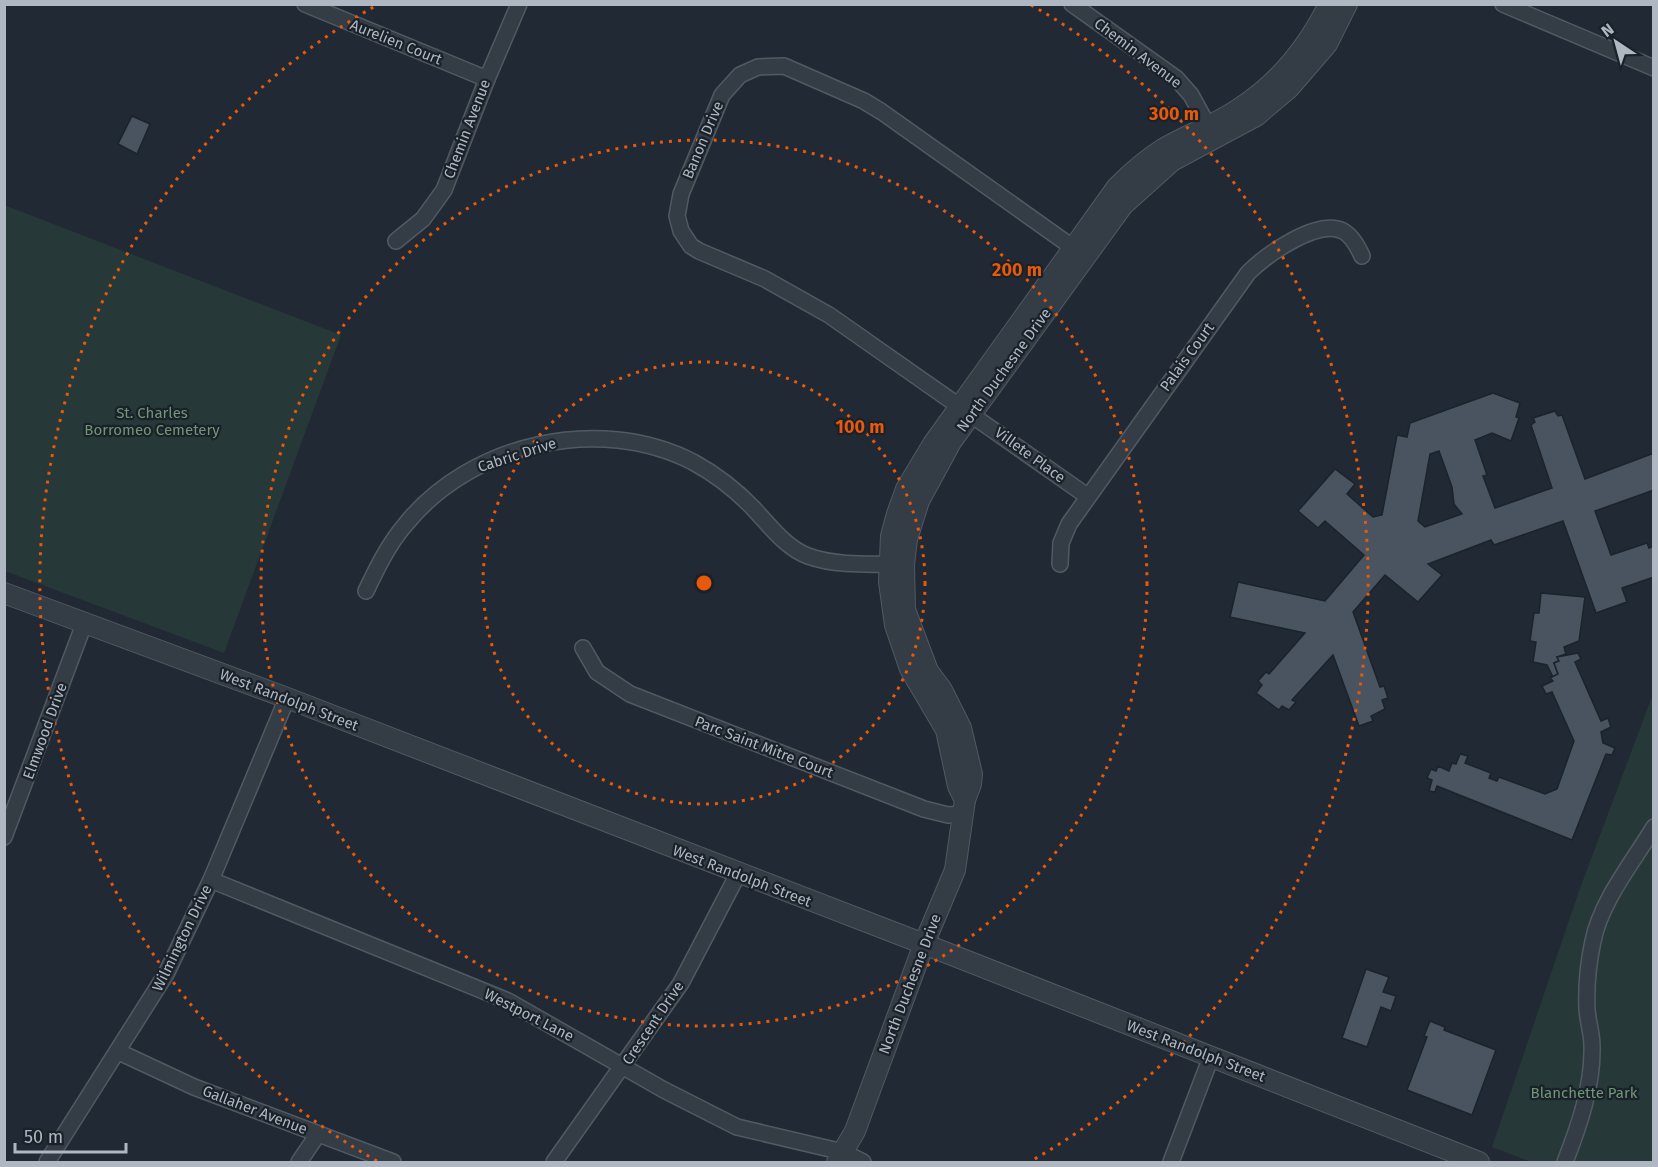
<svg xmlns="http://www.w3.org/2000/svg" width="1658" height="1167" viewBox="0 0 1658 1167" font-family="'Fira Sans',sans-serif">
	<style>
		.green { fill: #263837 }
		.building { fill: #495460; stroke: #1b232b; stroke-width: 1.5; fill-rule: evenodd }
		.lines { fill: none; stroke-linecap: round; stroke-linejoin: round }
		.minor-casing { stroke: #515a63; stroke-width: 18 }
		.tertiary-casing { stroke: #515a63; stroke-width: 22 }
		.minor { stroke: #343c45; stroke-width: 15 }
		.tertiary { stroke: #343c45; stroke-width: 20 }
		.ring { fill: none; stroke: #e8590c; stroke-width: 3; stroke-dasharray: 3 6 }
		.labels { text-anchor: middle; stroke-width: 4.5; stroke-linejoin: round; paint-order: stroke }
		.street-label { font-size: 15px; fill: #aeb7c2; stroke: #1a2129 }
		.park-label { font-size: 15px; fill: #709676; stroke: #1a2129 }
		.centre { fill: #e8590c; stroke: #1a2129; stroke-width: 3 }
		.ring-label { font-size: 18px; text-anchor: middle; font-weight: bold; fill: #e8590c; stroke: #1a2129; stroke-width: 4.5; stroke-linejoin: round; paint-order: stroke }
	</style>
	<rect width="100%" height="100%" fill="#212a34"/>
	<g class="green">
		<path d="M4,205l337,130 -117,318 -219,-82z"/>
		<path d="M1653,694v468h-122l-39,-15 87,-256z"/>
	</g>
	<g class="building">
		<path d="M132,116l18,8 -13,30 -19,-10z"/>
		<path d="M1493,393l27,10 -4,14 3,1 -8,23 -19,-8 -17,7 12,35 -4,1 12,32 57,-20 -21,-63 4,-3 -2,-4 22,-7 3,5 4,-1 23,64 69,-26v37l-59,21 16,44 36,-12 2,5 5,-2v31l-32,11 5,14 -31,11 -33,-92 -69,24 -3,-5 -63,24 14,11 -24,27 -33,-27 -32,37 27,75 4,-1 4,12 -6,2 3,9 -14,7 2,5 -14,5 -26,-71 -41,45 4,2 -7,8 -7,-4 -3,4 -23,-17 6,-8 -4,-4 8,-9 3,2 36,-41 -75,-16 8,-35 87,19 39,-46 -39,-34 -7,7 -20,-17 37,-42 20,15 -8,10 26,23 9,-2 15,-80 10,2 3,-14zM1439,451l13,36 2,17 8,10 -37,13 -7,-6 12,-67z"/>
		<path d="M1541,593l44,4 -6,44 -15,6 2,7 -9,3 2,4 -5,2 4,11 -5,3 -6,-12 -14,-3 3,-20 -6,-1 4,-28h5z"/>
		<path d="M1578,653l3,6 -6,3 26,59 7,-3 3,9 -10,5 2,11 12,5 -3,7 -6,-1 -34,86 -135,-54 -2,6 -6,-1 3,-11 -5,-2 4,-9 5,2 2,-5 11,5 3,-8 4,1 4,-10 8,2 -3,7 26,10 -2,5 8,3 2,-4 46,17 12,-5 17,-48 -22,-49 -6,2 -4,-8 11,-5 -3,-3 8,-4 -4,-11 5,-2 -2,-4z"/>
		<path d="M1366,969l23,8 -6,15 13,4 -5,15 -10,-4 -14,40 -25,-9z"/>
		<path d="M1430,1021l15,6 -1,3 52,20 -24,65 -65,-25 20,-53 -3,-1z"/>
	</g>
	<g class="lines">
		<defs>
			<g id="minor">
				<path d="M305,4l182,75"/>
				<path d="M1072,4l104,74 15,17 22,40"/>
				<path d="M1503,4l151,64"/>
				<path d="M396,241l27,-22 21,-29 43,-111 32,-75"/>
				<path d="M1082,254l-200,-142 -18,-11 -80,-35 -26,1 -18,8 -18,20 -41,99 -4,22 4,15 10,15 8,5 66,28 64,36 258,181"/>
				<path d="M1060,564l1,-21 8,-19 179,-251c17,-17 69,-55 95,-42 9,5 15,16 19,25"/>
				<path d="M366,591c11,-23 22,-46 39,-66 66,-82 194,-111 288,-63 22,12 44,29 61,47 15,16 32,39 54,47 27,10 62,8 90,8"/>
				<path d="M583,648l14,24 33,22 294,115 24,6 16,-1"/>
				<path d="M4,837l80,-213"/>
				<path d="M211,880l297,121 156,89 73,37 106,25 20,10"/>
				<path d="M119,1052l75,35 199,75"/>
				<path d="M47,1162l119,-188 45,-94 76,-182"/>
				<path d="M299,1162l19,-28"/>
				<path d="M554,1162l127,-179 57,-109"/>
				<path d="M1171,1162l40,-105"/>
				<path d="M1565,1162c14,-36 28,-76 27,-116 0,-12 -4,-24 -5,-36 -1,-24 1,-46 6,-69 8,-40 40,-79 61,-114"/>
			</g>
			<g id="tertiary">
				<path d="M4,593l283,105 637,246 555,218"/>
				<path d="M965,800l-7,-14 -12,-56 -36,-61 -15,-44 -6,-43 2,-46 6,-22 9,-25 27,-45 184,-257c14,-14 29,-27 46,-38 25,-15 53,-24 77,-41 40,-26 68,-61 89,-104"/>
				<path d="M837,1162l18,-31 69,-187 31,-74 10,-70 6,-16 1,-10 -11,-46 -19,-38 -14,-19 -23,-61 -1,-46 3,-25 12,-38 32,-59 172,-237 49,-44 84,-45 33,-28 38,-44 20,-40"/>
			</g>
		</defs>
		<use href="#minor" class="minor-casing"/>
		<use href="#tertiary" class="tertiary-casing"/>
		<use href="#minor" class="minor"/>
		<use href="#tertiary" class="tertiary"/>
	</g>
	<g class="ring">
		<circle cx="704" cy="583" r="221"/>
		<circle cx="704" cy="583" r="443"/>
		<path d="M377 1161A664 664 0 0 1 377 5M1031 5A664 664 0 0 1 1031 1161"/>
	</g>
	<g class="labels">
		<g class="street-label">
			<text transform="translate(396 42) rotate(22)" y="5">Aurelien Court</text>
			<text transform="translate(1138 53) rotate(37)" y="5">Chemin Avenue</text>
			<text transform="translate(467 129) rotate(-69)" y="5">Chemin Avenue</text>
			<text transform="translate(703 140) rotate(-67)" y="5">Banon Drive</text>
			<text transform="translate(1187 357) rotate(-54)" y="5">Palais Court</text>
			<text transform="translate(1004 370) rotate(-54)" y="5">North Duchesne Drive</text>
			<text transform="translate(517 455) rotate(-18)" y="5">Cabric Drive</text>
			<text transform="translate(1030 455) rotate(36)" y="5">Villete Place</text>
			<text transform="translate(289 700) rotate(21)" y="5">West Randolph Street</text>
			<text transform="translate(45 731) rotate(-70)" y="5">Elmwood Drive</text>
			<text transform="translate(764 747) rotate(21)" y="5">Parc Saint Mitre Court</text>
			<text transform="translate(742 876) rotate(21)" y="5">West Randolph Street</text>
			<text transform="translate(182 938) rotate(-64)" y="5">Wilmington Drive</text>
			<text transform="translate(910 984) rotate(-69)" y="5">North Duchesne Drive</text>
			<text transform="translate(529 1015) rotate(27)" y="5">Westport Lane</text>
			<text transform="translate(653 1023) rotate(-56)" y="5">Crescent Drive</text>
			<text transform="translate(1196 1051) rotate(21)" y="5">West Randolph Street</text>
			<text transform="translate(255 1110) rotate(21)" y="5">Gallaher Avenue</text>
		</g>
		<g class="park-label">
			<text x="152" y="418">St. Charles<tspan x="152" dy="17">Borromeo Cemetery</tspan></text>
			<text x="1584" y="1098">Blanchette Park</text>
		</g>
	</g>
	<circle cx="704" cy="583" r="9" class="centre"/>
	<g class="ring-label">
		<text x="1174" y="120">300 m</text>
		<text x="1017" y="276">200 m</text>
		<text x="860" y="433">100 m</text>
	</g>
	<rect width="1658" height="1167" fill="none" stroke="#aeb7c2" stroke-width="12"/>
	<g transform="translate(1616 42) rotate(324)" stroke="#1a2129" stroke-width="4.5" paint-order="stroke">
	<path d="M0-4.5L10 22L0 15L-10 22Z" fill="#aeb7c2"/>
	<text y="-9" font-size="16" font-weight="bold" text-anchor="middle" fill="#aeb7c2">N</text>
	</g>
	<path d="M15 1143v9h111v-9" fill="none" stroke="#aeb7c2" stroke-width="3"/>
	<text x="24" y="1143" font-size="18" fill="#aeb7c2" stroke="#1a2129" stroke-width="4.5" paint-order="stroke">50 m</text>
</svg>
